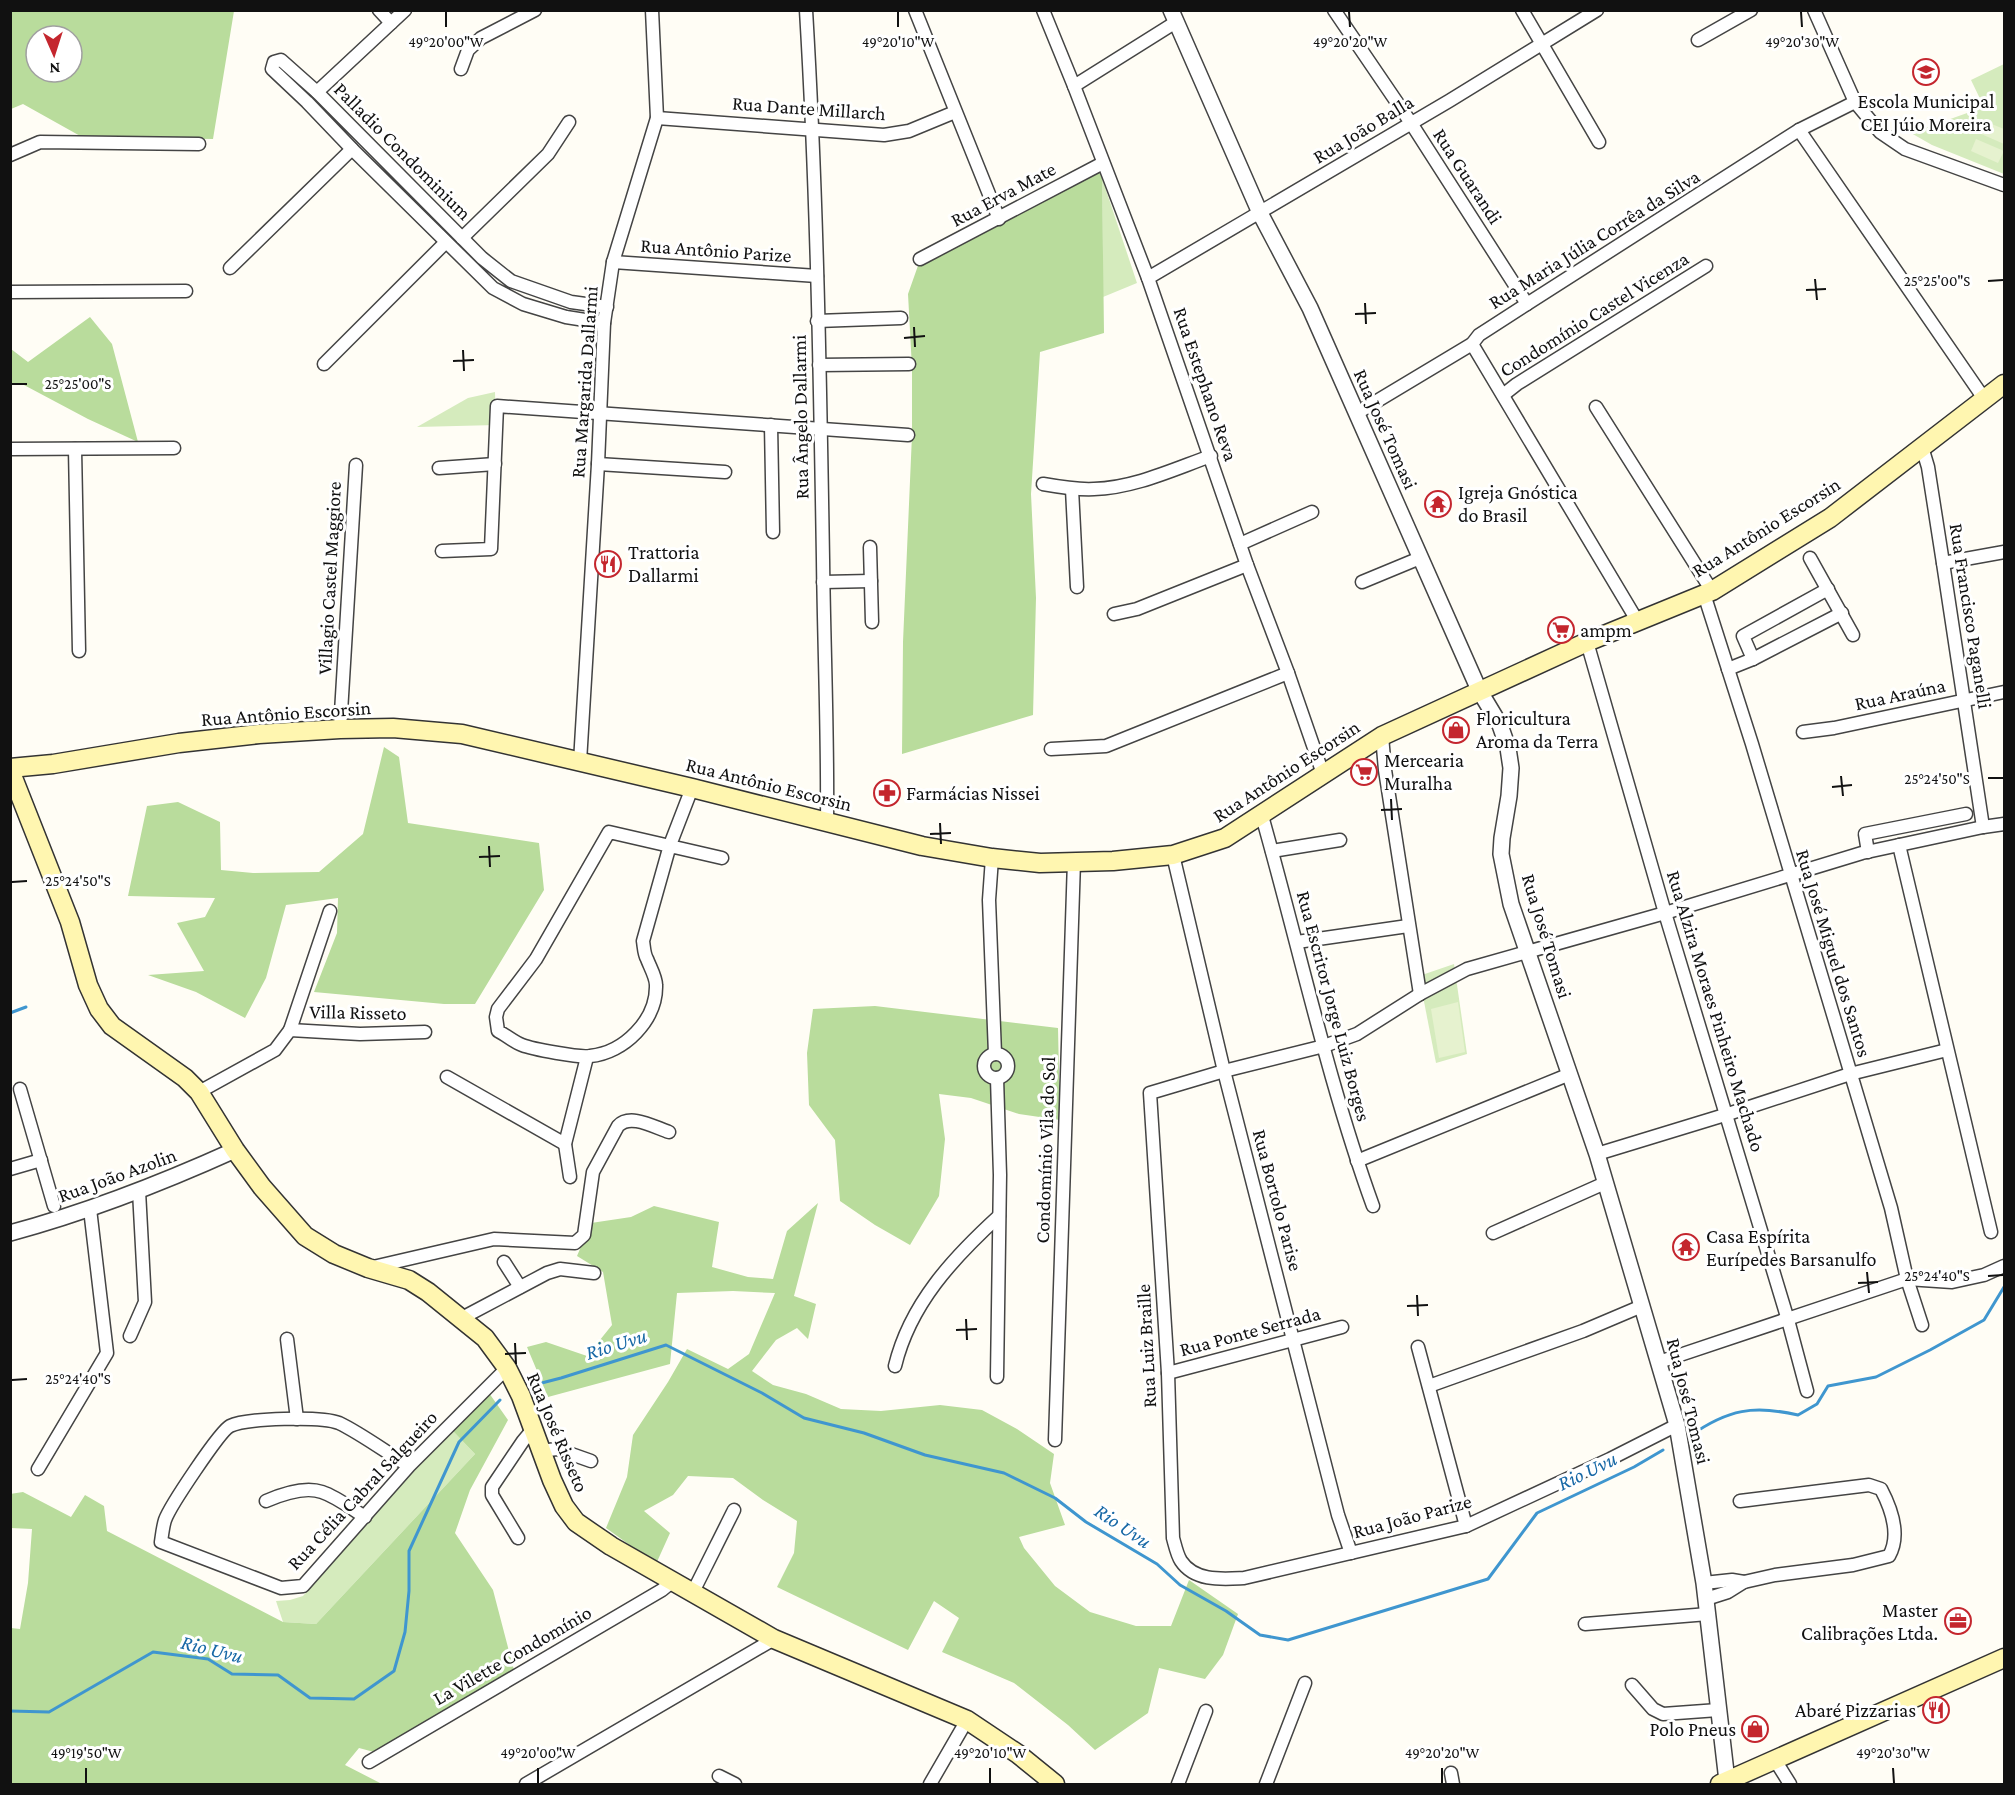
<svg xmlns="http://www.w3.org/2000/svg" width="2015" height="1795" viewBox="0 0 2015 1795" font-family="'Crimson Pro',serif">
	<style>
		.green { fill: #d5ebbd }
		.forest { fill: #b9dc9c; fill-rule: evenodd }
		.pitch { fill: #e6f2cf }
		.lines { fill: none; stroke-linecap: round; stroke-linejoin: round }
		.stream { stroke: #3f96cf; stroke-width: 3 }
		.minor-casing { stroke: #444; stroke-width: 15 }
		.tertiary-casing { stroke: #444; stroke-width: 18 }
		.secondary-casing { stroke: #333; stroke-width: 21 }
		.minor { stroke: #fff; stroke-width: 12 }
		.tertiary { stroke: #fff; stroke-width: 15 }
		.secondary { stroke: #fff6b0; stroke-width: 18 }
		.ticks { fill: none; stroke: #111; stroke-width: 2 }
		.labels { text-anchor: middle; stroke-width: 6; stroke-linejoin: round; paint-order: stroke }
		.poi-label { font-size: 20px; fill: #111; stroke: #fff; text-anchor: start }
		.street-label { font-size: 20px; fill: #111; stroke: #fff }
		.water-label { font-size: 21px; font-style: italic; fill: #1768a6; stroke: #fff }
		.ticks-label { font-size: 15px; text-anchor: middle; fill: #111; stroke: #fff; stroke-width: 6; stroke-linejoin: round; paint-order: stroke }
	</style>
	<rect width="100%" height="100%" fill="#fffdf5"/>
	<g class="green">
		<path d="M2004,64v110l-72,-29 -21,-12 73,-26 -13,-27z"/>
		<path d="M1102,178l35,105 -34,14z"/>
		<path d="M495,392l1,33 -79,2 51,-29z"/>
		<path d="M1454,964l13,90 -31,9 -17,-87z"/>
		<path d="M451,1429l24,25 -159,170 -33,-2 -7,-21 14,-1 13,-4z"/>
	</g>
	<g class="forest">
		<path d="M11,11h223l-21,128 -131,-2 -59,-33 -12,5zM36,36h36v36h-36z"/>
		<path d="M1098,170l4,8 2,155 -64,19 -9,142 5,104 -3,117 -131,39 1,-112 9,-207v-67l-4,-74 12,-34z"/>
		<path d="M90,317l22,27 26,98 -50,-23 -64,-34 -13,-2v-34l17,13z"/>
		<path d="M384,747l15,10 9,66 131,20 5,47 -69,114h-31l-130,-12 23,-59 1,-35 -52,7 -20,73 -21,40 -49,-26 -48,-17 56,-4 -27,-48 28,-6 10,-19 -87,-2 19,-90 31,-4 42,20 1,48 32,3 66,-1 44,-38z"/>
		<path d="M875,1006l183,22 2,92 -41,-6 -48,-16 -32,-4 6,45 -6,57 -29,49 -35,-20 -35,-24 -5,-61 -26,-35 -2,-52 6,-44z"/>
		<path d="M818,1203l-24,93 22,8 -8,35 -11,-11 -21,12 -24,31 21,14 33,9 35,15 40,2 59,-6 42,5 35,19 37,25 -4,29 15,42 -46,12 5,11 31,38 35,26 46,14h35l18,-46 49,34 -15,41 -18,24 -46,-11 -11,45 -53,37 -27,-25 -54,-42 -72,-31 17,-34 -25,-17 -26,49 -131,-63 17,-34 3,-32 -34,-21 -30,-22 -45,-2 -15,19 -29,16 26,22 -14,31 -50,-36 21,-51 6,-42 35,-53 19,-33 41,20 21,-15 26,-61 -42,-2 -56,2 -7,71 -122,33 -21,-50 19,-5 41,14 25,-31 -9,-53 -26,-16 14,-33 40,-6 23,-11 65,16 -7,45 36,10 25,2 14,-48z"/>
		<path d="M489,1393l19,27 -38,70 -15,43 38,57 22,84 -141,78 -15,-4 -14,17 37,19h-371v-156l9,1 8,-46 4,-54 -21,-1 -1,-34 13,-2 48,25 14,-22 19,11 3,25 176,91 33,2 159,-170 -24,-25z"/>
	</g>
	<g class="pitch">
		<path d="M1984,121l20,8v15l-25,-11z"/>
		<path d="M1976,139l28,12 -6,12 -27,-12z"/>
		<path d="M1458,1002l7,50 -26,6 -8,-49z"/>
	</g>
	<g class="lines">
		<g class="stream">
			<path d="M10,1013l16,-6"/>
			<path d="M530,1386l31,-8 105,-33 96,48 42,25 60,15 61,22 79,18 51,25 31,24 71,42 23,21 46,26 34,24 28,5 200,-61 49,-66 97,-46 29,-17"/>
			<path d="M1690,1436c38,-27 64,-31 108,-21l19,-11 11,-18 48,-9 54,-27 54,-30 20,-33"/>
			<path d="M10,1711l39,1 104,-60 55,7 24,15 46,1 32,23 44,1 40,-28 11,-39 4,-41v-40l50,-109 41,-42"/>
		</g>
		<defs>
			<g id="minor">
				<path d="M379,10l12,13"/>
				<path d="M806,10c11,183 14,366 17,549 1,88 5,175 4,263"/>
				<path d="M915,10l84,209"/>
				<path d="M1043,10l31,76 74,192 99,287 41,108 35,101"/>
				<path d="M1334,10l77,113 116,181"/>
				<path d="M1522,10l77,132"/>
				<path d="M1814,10l41,92 25,30 25,17 99,36"/>
				<path d="M1698,40l53,-30"/>
				<path d="M461,69l7,-19 13,-12 54,-28"/>
				<path d="M1074,86l102,-64"/>
				<path d="M317,92l88,-82"/>
				<path d="M657,118l227,17 25,-4 46,-19"/>
				<path d="M1799,130l186,270"/>
				<path d="M10,155l30,-13 159,2"/>
				<path d="M462,238l86,-84 21,-32"/>
				<path d="M920,259l183,-96"/>
				<path d="M613,262l204,14"/>
				<path d="M230,268l122,-119"/>
				<path d="M1148,278l301,-177 148,-91"/>
				<path d="M10,292l176,-1"/>
				<path d="M817,321l84,-3"/>
				<path d="M604,323l-38,-6 -43,-13 -30,-16 -141,-139 -45,-47 -35,-33 2,-7 7,-2 36,32 165,166 29,23 60,21 36,5"/>
				<path d="M1472,344l166,278"/>
				<path d="M324,364l121,-121"/>
				<path d="M819,365l90,-1"/>
				<path d="M1503,395l14,-11 189,-118"/>
				<path d="M1596,407l116,184"/>
				<path d="M1357,413l115,-69 7,-9 48,-31 272,-174 56,-28"/>
				<path d="M771,425l2,107"/>
				<path d="M1922,447l6,20 15,96 40,264"/>
				<path d="M10,449l164,-1"/>
				<path d="M75,449l4,202"/>
				<path d="M598,464l127,8"/>
				<path d="M439,468l56,-4"/>
				<path d="M1043,484c17,3 34,6 51,5 40,-1 80,-20 117,-33"/>
				<path d="M1072,489l5,98"/>
				<path d="M1240,544l72,-32"/>
				<path d="M870,547l2,75"/>
				<path d="M442,551l49,-2 6,-143 411,29"/>
				<path d="M1810,558l43,77"/>
				<path d="M1943,563l61,-11"/>
				<path d="M823,582l48,-1"/>
				<path d="M1362,582l58,-24"/>
				<path d="M1704,594l48,150 139,464 16,71 15,46"/>
				<path d="M1114,614l23,-5 110,-44"/>
				<path d="M1587,642l78,271 123,407 19,71"/>
				<path d="M1753,659l-10,-23 85,-47"/>
				<path d="M1728,669l25,-10 89,-46"/>
				<path d="M340,729l16,-264"/>
				<path d="M1803,732l31,-4 170,-36"/>
				<path d="M1382,736l3,34 35,224"/>
				<path d="M1051,749l55,-3 182,-73"/>
				<path d="M580,762l18,-298 6,-141 9,-61 44,-144 -5,-108"/>
				<path d="M692,788l-22,57 -27,96c1,6 1,13 4,18 3,8 9,18 9,26 1,35 -32,68 -66,71 -10,2 -58,-7 -68,-11 -8,-3 -16,-10 -24,-14l-2,-14 2,-8 38,-50 73,-127 113,26"/>
				<path d="M1262,816c37,130 65,263 111,390"/>
				<path d="M1899,845l92,387"/>
				<path d="M1272,851l68,-11"/>
				<path d="M1868,852l-3,-18 101,-20"/>
				<path d="M1173,855l51,216 114,444 13,38"/>
				<path d="M992,858l-3,42 6,154"/>
				<path d="M1297,942l111,-16"/>
				<path d="M290,1030l40,-119"/>
				<circle cx="996" cy="1066" r="12"/>
				<path d="M447,1077l118,67"/>
				<path d="M20,1089l34,117"/>
				<path d="M199,1092l76,-42 15,-20 70,4 65,-2"/>
				<path d="M1597,1154l131,-40 122,-40 97,-24"/>
				<path d="M1357,1161l213,-87"/>
				<path d="M10,1169l31,-9"/>
				<path d="M570,1177l-5,-33 22,-87"/>
				<path d="M1493,1233l112,-50"/>
				<path d="M504,1262l16,25"/>
				<path d="M373,1267l121,-28 81,4 9,-8 9,-63 25,-46c12,-13 36,1 51,6"/>
				<path d="M462,1318l85,-45 13,-4 34,4"/>
				<path d="M130,1336l15,-34 -6,-111"/>
				<path d="M287,1339l10,80"/>
				<path d="M1418,1347l48,179"/>
				<path d="M1659,1362l248,-83 45,3 32,-7 20,-9"/>
				<path d="M895,1366c15,-62 58,-108 104,-150"/>
				<path d="M1168,1373l174,-46"/>
				<path d="M997,1377l3,-202 -3,-97"/>
				<path d="M1429,1386l154,-55 59,-25"/>
				<path d="M1677,1425l-67,34 -144,67 -222,52c-21,1 -49,4 -63,-17 -4,-6 -6,-16 -8,-23l-5,-165 -18,-280 74,-22 100,-25 33,-12 63,-40 47,-25 198,-56 197,-60 121,-26 21,-3"/>
				<path d="M1055,1440l19,-579"/>
				<path d="M540,1451l17,-2 34,12"/>
				<path d="M409,1466c-22,-13 -47,-32 -70,-43 -17,-7 -93,-5 -109,3 -10,5 -60,80 -65,94 -2,6 -3,15 -4,22l120,46 22,-2 106,-120 98,-98"/>
				<path d="M38,1469l69,-116 -17,-144"/>
				<path d="M266,1501c16,-7 39,-15 56,-9 15,5 30,17 43,25"/>
				<path d="M518,1538l-26,-43v-8l31,-46 10,-12"/>
				<path d="M1704,1583l28,-3 12,2"/>
				<path d="M693,1592l41,-82"/>
				<path d="M1706,1599l22,-7 16,-10 31,-7 78,-10 36,-9c12,-21 2,-48 -8,-67l-12,-4 -129,16"/>
				<path d="M1585,1624l123,-10"/>
				<path d="M1632,1685l21,24 10,5 55,-4"/>
				<path d="M1775,1760l15,24"/>
				<path d="M369,1762l293,-172 11,-9"/>
				<path d="M1451,1773l2,11"/>
				<path d="M719,1776l16,8"/>
				<path d="M526,1784l248,-145"/>
				<path d="M930,1784l37,-64"/>
				<path d="M1178,1784l28,-73"/>
				<path d="M1266,1784l39,-101"/>
			</g>
			<g id="tertiary">
				<path d="M1171,10l89,203 50,95 169,382 21,35 8,23 3,20 -2,28 -7,42 -1,16 10,50 86,250 80,271 27,158 23,198"/>
				<path d="M10,1233c78,-21 152,-50 225,-83"/>
			</g>
			<g id="secondary">
				<path d="M10,768l43,-4 126,-21 80,-9 81,-5 53,-1 69,6 230,54 230,58 70,12 48,5 73,-2 60,-6 52,-17 157,-102 205,-94 125,-51 118,-73 174,-134"/>
				<path d="M10,770l60,152 18,63 11,24 13,17 73,52 14,14 36,58 27,37 43,49 29,18 34,14 41,12 19,12 57,46 22,30 14,28 31,84 12,26 12,16 35,24 163,93 193,81 51,34 37,30"/>
				<path d="M1720,1784l284,-126"/>
			</g>
		</defs>
		<use href="#minor" class="minor-casing"/>
		<use href="#tertiary" class="tertiary-casing"/>
		<use href="#secondary" class="secondary-casing"/>
		<use href="#minor" class="minor"/>
		<use href="#tertiary" class="tertiary"/>
		<use href="#secondary" class="secondary"/>
	</g>
	<path class="ticks" d="M446,12v15M898,12v15M1349,12l1,15M1801,12l1,15M1815,279l2,21M1988,281l15,-1M1806,290l20,-1M1365,303l1,21M1355,314l21,-1M914,327l1,20M904,338l21,-2M463,350l1,21M453,361l21,-1M12,384h15M1841,776l2,20M1988,778h15M1832,787l20,-2M1391,799l1,21M1381,810l21,-1M940,823l1,21M930,834l21,-1M489,846l1,21M479,857l21,-1M12,882l15,-1M1867,1272l2,21M1988,1276l15,-1M1858,1283l20,-1M1417,1295l1,21M1407,1306l21,-1M966,1319l1,21M956,1330l21,-1M515,1343l1,21M505,1354l21,-1M12,1380l15,-1M86,1768v15M538,1768v15M990,1768v15M1442,1768v15M1893,1768l1,15"/>
	<defs>
		<symbol id="school-ring" viewBox="-11 -11 22 22"><circle r="9.5" fill="#fff" stroke="#c4262e" stroke-width="1.5"/><path d="M0-5L7-2L0 1L-7-2ZM-4 1L0 2.5L4 1V4Q0 6-4 4Z" fill="#c4262e"/></symbol>
		<symbol id="temple-ring" viewBox="-11 -11 22 22"><circle r="9.5" fill="#fff" stroke="#c4262e" stroke-width="1.5"/><path d="M0-6L5-2H3V0L6.5 2.5H4V6H1.5V3h-3V6H-4V2.5H-6.5L-3 0V-2H-5Z" fill="#c4262e"/></symbol>
		<symbol id="restaurant-ring" viewBox="-11 -11 22 22"><circle r="9.5" fill="#fff" stroke="#c4262e" stroke-width="1.5"/><path d="M-5-6h1v4h1v-4h1v4h1v-4h1v5L-1.5 .5V6h-2V.5L-5-1ZM5-6V6H3V1.5H1.5Q1.5-4 5-6Z" fill="#c4262e"/></symbol>
		<symbol id="supermarket-ring" viewBox="-11 -11 22 22"><circle r="9.5" fill="#fff" stroke="#c4262e" stroke-width="1.5"/><path d="M-6-5.5h2.5l.6 2H6L4.5 2H-2.5L-4.4-4H-6ZM-1.5 3.2a1.3 1.3 0 1 0 .1 0ZM3 3.2a1.3 1.3 0 1 0 .1 0Z" fill="#c4262e"/></symbol>
		<symbol id="shop-ring" viewBox="-11 -11 22 22"><circle r="9.5" fill="#fff" stroke="#c4262e" stroke-width="1.5"/><path d="M-5-2.5h2.3a2.7 3.5 0 0 1 5.4 0H5L5.5 6h-11ZM-1.5-2.5h3a1.5 2.3 0 0 0-3 0Z" fill="#c4262e"/></symbol>
		<symbol id="pharmacy-ring" viewBox="-11 -11 22 22"><circle r="9.5" fill="#fff" stroke="#c4262e" stroke-width="1.5"/><path d="M-2-6h4v4h4v4h-4v4h-4v-4h-4v-4h4Z" fill="#c4262e"/></symbol>
		<symbol id="office-ring" viewBox="-11 -11 22 22"><circle r="9.5" fill="#fff" stroke="#c4262e" stroke-width="1.5"/><path d="M-6-3h4V-5.5h4V-3h4V5H-6ZM-1-4.5V-3h2v-1.5ZM-6 0V1H6V0Z" fill="#c4262e"/></symbol>
	</defs>
	<g fill-rule="evenodd">
		<use href="#school-ring" x="1911" y="57" width="30" height="30"/>
		<use href="#temple-ring" x="1423" y="489" width="30" height="30"/>
		<use href="#restaurant-ring" x="593" y="549" width="30" height="30"/>
		<use href="#supermarket-ring" x="1546" y="615" width="30" height="30"/>
		<use href="#shop-ring" x="1441" y="715" width="30" height="30"/>
		<use href="#supermarket-ring" x="1349" y="757" width="30" height="30"/>
		<use href="#pharmacy-ring" x="872" y="778" width="30" height="30"/>
		<use href="#temple-ring" x="1671" y="1232" width="30" height="30"/>
		<use href="#office-ring" x="1943" y="1606" width="30" height="30"/>
		<use href="#restaurant-ring" x="1921" y="1695" width="30" height="30"/>
		<use href="#shop-ring" x="1740" y="1714" width="30" height="30"/>
	</g>
	<g class="labels">
		<g class="poi-label">
			<text x="1926" y="108" text-anchor="middle">Escola Municipal<tspan x="1926" dy="23">CEI Júio Moreira</tspan></text>
			<text x="1458" y="499">Igreja Gnóstica<tspan x="1458" dy="23">do Brasil</tspan></text>
			<text x="628" y="559">Trattoria<tspan x="628" dy="23">Dallarmi</tspan></text>
			<text x="1580" y="637">ampm</text>
			<text x="1476" y="725">Floricultura<tspan x="1476" dy="23">Aroma da Terra</tspan></text>
			<text x="1384" y="767">Mercearia<tspan x="1384" dy="23">Muralha</tspan></text>
			<text x="906" y="800">Farmácias Nissei</text>
			<text x="1706" y="1243">Casa Espírita<tspan x="1706" dy="23">Eurípedes Barsanulfo</tspan></text>
			<text x="1938" y="1617" text-anchor="end">Master<tspan x="1938" dy="23">Calibrações Ltda.</tspan></text>
			<text x="1916" y="1717" text-anchor="end">Abaré Pizzarias</text>
			<text x="1736" y="1736" text-anchor="end">Polo Pneus</text>
		</g>
		<g class="street-label">
			<text transform="translate(809 108) rotate(4)" y="7">Rua Dante Millarch</text>
			<text transform="translate(1363 129) rotate(-31)" y="7">Rua João Balla</text>
			<text transform="translate(403 151) rotate(45)" y="7">Palladio Condominium</text>
			<text transform="translate(1468 176) rotate(57)" y="7">Rua Guarandi</text>
			<text transform="translate(1003 194) rotate(-28)" y="7">Rua Erva Mate</text>
			<text transform="translate(1594 239) rotate(-32)" y="7">Rua Maria Júlia Corrêa da Silva</text>
			<text transform="translate(716 250) rotate(4)" y="7">Rua Antônio Parize</text>
			<text transform="translate(1594 314) rotate(-32)" y="7">Condomínio Castel Vicenza</text>
			<text transform="translate(584 382) rotate(-86)" y="7">Rua Margarida Dallarmi</text>
			<text transform="translate(1206 384) rotate(71)" y="7">Rua Estephano Reva</text>
			<text transform="translate(800 417) rotate(-91)" y="7">Rua Ângelo Dallarmi</text>
			<text transform="translate(1386 429) rotate(66)" y="7">Rua José Tomasi</text>
			<text transform="translate(1766 527) rotate(-32)" y="7">Rua Antônio Escorsin</text>
			<text transform="translate(329 578) rotate(-87)" y="7">Villagio Castel Maggiore</text>
			<text transform="translate(1971 616) rotate(81)" y="7">Rua Francisco Paganelli</text>
			<text transform="translate(1900 694) rotate(-12)" y="7">Rua Araúna</text>
			<text transform="translate(286 713) rotate(-4)" y="7">Rua Antônio Escorsin</text>
			<text transform="translate(1286 771) rotate(-33)" y="7">Rua Antônio Escorsin</text>
			<text transform="translate(769 784) rotate(14)" y="7">Rua Antônio Escorsin</text>
			<text transform="translate(1547 936) rotate(73)" y="7">Rua José Tomasi</text>
			<text transform="translate(1834 953) rotate(73)" y="7">Rua José Miguel dos Santos</text>
			<text transform="translate(1334 1006) rotate(75)" y="7">Rua Escritor Jorge Luiz Borges</text>
			<text transform="translate(1716 1011) rotate(73)" y="7">Rua Alzira Moraes Pinheiro Machado</text>
			<text transform="translate(358 1012) rotate(1)" y="7">Villa Risseto</text>
			<text transform="translate(1045 1150) rotate(-88)" y="7">Condomínio Vila do Sol</text>
			<text transform="translate(117 1175) rotate(-20)" y="7">Rua João Azolin</text>
			<text transform="translate(1278 1200) rotate(75)" y="7">Rua Bortolo Parise</text>
			<text transform="translate(1250 1331) rotate(-15)" y="7">Rua Ponte Serrada</text>
			<text transform="translate(1146 1346) rotate(-93)" y="7">Rua Luiz Braille</text>
			<text transform="translate(1689 1401) rotate(76)" y="7">Rua José Tomasi</text>
			<text transform="translate(558 1432) rotate(67)" y="7">Rua José Risseto</text>
			<text transform="translate(362 1490) rotate(-47)" y="7">Rua Célia Cabral Salgueiro</text>
			<text transform="translate(1412 1516) rotate(-15)" y="7">Rua João Parize</text>
			<text transform="translate(512 1655) rotate(-30)" y="7">La Vilette Condomínio</text>
		</g>
		<g class="water-label">
			<text transform="translate(616 1344) rotate(-17)" y="7">Rio Uvu</text>
			<text transform="translate(1587 1471) rotate(-26)" y="7">Rio Uvu</text>
			<text transform="translate(1123 1526) rotate(34)" y="7">Rio Uvu</text>
			<text transform="translate(212 1649) rotate(14)" y="7">Rio Uvu</text>
		</g>
	</g>
	<g class="ticks-label">
		<text x="446" y="47">49°20'00"W</text>
		<text x="898" y="47">49°20'10"W</text>
		<text x="1350" y="47">49°20'20"W</text>
		<text x="1802" y="47">49°20'30"W</text>
		<text x="1937" y="286">25°25'00"S</text>
		<text x="78" y="389">25°25'00"S</text>
		<text x="1937" y="784">25°24'50"S</text>
		<text x="78" y="886">25°24'50"S</text>
		<text x="1937" y="1281">25°24'40"S</text>
		<text x="78" y="1384">25°24'40"S</text>
		<text x="86" y="1758">49°19'50"W</text>
		<text x="538" y="1758">49°20'00"W</text>
		<text x="990" y="1758">49°20'10"W</text>
		<text x="1442" y="1758">49°20'20"W</text>
		<text x="1893" y="1758">49°20'30"W</text>
	</g>
	<rect width="2015" height="1795" fill="none" stroke="#111111" stroke-width="24"/>
	<g transform="translate(54 54) rotate(177)"><circle r="28" fill="#ffffff" stroke="#a0a0a0" stroke-width="1.5"/>
	<path d="M0-4.5L10 22L0 15L-10 22Z" fill="#c4262e"/>
	<text y="-9" font-size="16" font-weight="bold" text-anchor="middle" fill="#111111">N</text>
	</g>
</svg>
